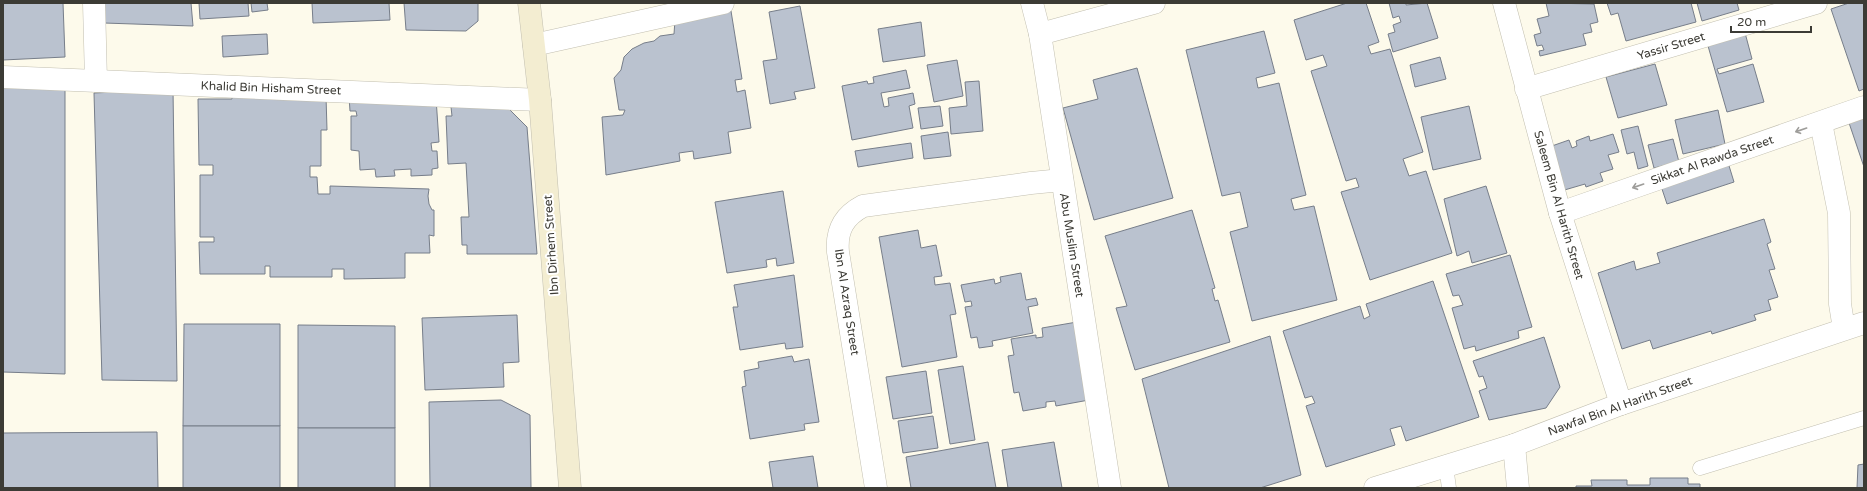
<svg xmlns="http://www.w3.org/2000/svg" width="1867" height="491" viewBox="0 0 1867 491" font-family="'Varela Round',sans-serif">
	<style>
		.building { fill: #bac2cf; stroke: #777e8a }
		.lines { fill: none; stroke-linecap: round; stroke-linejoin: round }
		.lane-casing { stroke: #c2bfb0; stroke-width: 15 }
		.street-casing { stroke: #c2bfb0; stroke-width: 23 }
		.secondary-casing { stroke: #c2bfb0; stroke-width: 23 }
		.lane { stroke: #fff; stroke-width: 14 }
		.street { stroke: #fff; stroke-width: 22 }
		.secondary { stroke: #f3edd1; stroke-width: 22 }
		.oneway { stroke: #9e9d9a }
		.labels { text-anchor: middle; stroke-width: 4; stroke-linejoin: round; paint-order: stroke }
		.street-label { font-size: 12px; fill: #3c3b35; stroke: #fff }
	</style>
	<rect width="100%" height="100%" fill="#fdfaeb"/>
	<g class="building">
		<path d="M3,3h60l2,54 -62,3z"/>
		<path d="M103,3h88l2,23 -89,-3z"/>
		<path d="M199,3h49l1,13 -49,3z"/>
		<path d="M251,3h16l1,7 -16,2z"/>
		<path d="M312,3h77l1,17 -77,3z"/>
		<path d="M404,3h74v18l-12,10 -60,-1z"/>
		<path d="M1347,3h19l13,39 -11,4 3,8 19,-5 33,103 -20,7 6,17 17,-5 26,82 -82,27 -29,-88 18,-5 -3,-9 -10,3 -35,-110 16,-5 -4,-11 -17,5 -12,-40z"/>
		<path d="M1389,3h17v2l21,-2 11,35 -45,14 -5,-18 7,-2 -2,-7 8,-3 -2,-6 -6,2z"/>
		<path d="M1546,3l48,1 4,18 -8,2 2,8 -9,2 3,11 -46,11 -1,-5 5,-1 -2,-5 -5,1 -3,-11 7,-2 -4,-14 12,-3z"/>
		<path d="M1607,3h84l5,19 -70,19 -8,-28 -7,2z"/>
		<path d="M1697,3h40l2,7 -37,11z"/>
		<path d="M1849,3h15v86l-5,2 -28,-82z"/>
		<path d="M800,6l15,82 -21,4 2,7 -26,5 -7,-43 14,-2 -8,-47z"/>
		<path d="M731,11l11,68 -7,1 2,12 8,-2 6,38 -23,4 3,21 -37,6 -1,-8 -14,2 1,8 -74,14 -4,-58 21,-2 2,-5h-6l-5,-32 7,-8 3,-13 8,-8 12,-6 10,-2 6,-5 14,-2 1,-14z"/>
		<path d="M921,22l4,34 -42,6 -5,-33z"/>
		<path d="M1744,29l8,30 -35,10 2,5 34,-10 11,38 -37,10 -21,-73z"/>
		<path d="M1264,31l11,42 -19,5 2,10 21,-5 27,112 -15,4 3,11 20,-4 23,94 -85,21 -22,-89 18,-5 -8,-35 -18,4 -36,-146z"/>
		<path d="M267,34l1,20 -45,3 -1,-21z"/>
		<path d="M1440,57l6,22 -31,8 -5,-22z"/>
		<path d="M957,60l6,36 -29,6 -7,-37z"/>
		<path d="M1655,64l12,41 -49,13 -12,-41z"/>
		<path d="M1137,68l36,130 -79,22 -31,-112 35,-9 -5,-19z"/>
		<path d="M906,70l4,18 -29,5 3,14 5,-1 -1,-8 25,-5 2,11 -6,2 4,22 -61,12 -10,-54 25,-5 1,3 6,-1 -1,-6z"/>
		<path d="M979,81l4,50 -32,3 -2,-26 18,-2 -2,-24z"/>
		<path d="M65,85v289l-62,-2v-285z"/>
		<path d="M173,89l4,292 -75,-1 -8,-287z"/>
		<path d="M232,90l94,6 1,34h-6v36h-11v11h7l1,17h12v-8l99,3 -1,7 1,8 3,6h2v26l-5,-1 1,18h-25v25l-61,1v-10h-12v8h-62v-11h-5v8h-65l-1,-32h15v-5h-14v-62h13v-10h-14l-1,-66h34z"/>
		<path d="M349,96l87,2 3,44 -8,1 1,8h5l1,17 -6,1v6l-21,1v-7l-17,1 1,6 -19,1 -1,-8 -15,1 -1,-19 -8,-1v-34h6l-1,-5h-6z"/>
		<path d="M450,98l50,2 27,27 10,127h-70v-9h-5l-1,-28h8l-3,-54 -18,1 -2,-48h6z"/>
		<path d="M940,106l3,20 -22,3 -3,-21z"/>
		<path d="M1469,106l12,53 -48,11 -12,-53z"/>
		<path d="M1864,108v59l-18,-53z"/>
		<path d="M1718,110l7,34 -42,10 -8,-34z"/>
		<path d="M1638,126l10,40 -10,3 -4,-17 -7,2 -6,-24z"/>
		<path d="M948,132l3,24 -27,3 -3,-23z"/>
		<path d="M1613,134l6,18 -11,3 5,14 -13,4 3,8 -17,6 -1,-3 -24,7 -12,-44 20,-7 3,8 5,-2 -1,-5 13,-5 1,5z"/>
		<path d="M1673,139l6,23 -25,6 -6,-23z"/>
		<path d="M911,143l2,15 -55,9 -3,-16z"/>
		<path d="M1726,156l8,26 -67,22 -8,-24z"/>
		<path d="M1486,186l21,67 -35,10 -3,-12 -12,5 -13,-57z"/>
		<path d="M783,191l11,72 -17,3 -1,-8 -10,2 1,7 -40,6 -12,-71z"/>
		<path d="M1192,210l23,78 -3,1 3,12 3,-1 12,42 -95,28 -19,-62 11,-2 -22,-70z"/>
		<path d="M1764,219l7,23 -4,2 8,25 -6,1 9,27 -10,3 3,10 -17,5 2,5 -44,14 -1,-3 -58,18 -3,-9 -28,9 -24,-76 36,-12 2,9 24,-7 -3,-10z"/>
		<path d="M918,230l3,18 15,-3 6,31 -8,1 1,8 15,-2 6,31 -6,1 7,42 -55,10 -23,-130z"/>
		<path d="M1510,255l22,72 -14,4 1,7 -43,13 -1,-5 -11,3 -12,-41 11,-3 -4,-10 -6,1 -7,-22z"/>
		<path d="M1021,273l5,27 10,-2 2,7 -10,2 5,26 -41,8 1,5 -14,2 -2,-11 -6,1 -6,-31 7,-1 -1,-5 -6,1 -4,-17 33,-6 1,5 6,-2 -1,-5z"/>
		<path d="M794,275l9,72 -17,2 -1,-6 -45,7 -7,-43h5l-4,-22z"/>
		<path d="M1433,281l46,136 -73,24 -5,-15 -11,3 5,16 -69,22 -20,-61 9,-3 -3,-7 -7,2 -22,-67 77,-25 4,13 6,-3 -4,-12z"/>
		<path d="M517,315l2,47 -16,1 1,24 -79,3 -3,-72z"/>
		<path d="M1077,322l12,78 -33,6 -1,-5 -9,1v5l-23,4 -4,-19 -5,1 -6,-37 6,-1 -3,-16 25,-4v3l7,-1 -1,-9z"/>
		<path d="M184,324h96v102h-97z"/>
		<path d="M298,325l97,1v102h-97z"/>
		<path d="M1270,336l31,139 -41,13h-91l-27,-109z"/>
		<path d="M1544,337l16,50 -14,21 -57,12 -10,-29 8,-3 -4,-12 -4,1 -6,-16z"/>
		<path d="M792,356l2,6 15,-3 10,63 -15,2 1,6 -55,9 -8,-52 4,-1 -2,-15 15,-3 -1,-6z"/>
		<path d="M963,366l12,74 -25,4 -12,-74z"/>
		<path d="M926,371l6,42 -39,6 -7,-42z"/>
		<path d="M501,400l29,15 1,73h-101l-1,-86z"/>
		<path d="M933,416l5,32 -35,5 -5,-32z"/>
		<rect x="183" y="426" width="97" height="62"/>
		<rect x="298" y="428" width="97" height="60"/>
		<path d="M157,432l1,56h-155v-55z"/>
		<path d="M988,442l8,46h-85l-5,-31z"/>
		<path d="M1054,442l8,46h-54l-6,-38z"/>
		<path d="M813,456l5,32h-45l-4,-26z"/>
		<path d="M1864,464v24h-7l1,-23z"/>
		<path d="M1650,478h38v6h12v4h-124v-2h16l-1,-6h36v5h23z"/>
	</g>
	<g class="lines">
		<defs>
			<g id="lane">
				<path d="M1446,466l3,22"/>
				<path d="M1700,468l164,-50"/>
			</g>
			<g id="street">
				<path d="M94,3l2,78"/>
				<path d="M1032,3l8,31 70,454"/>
				<path d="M1504,3l56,210 61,191"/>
				<path d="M1040,34l114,-31"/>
				<path d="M534,45l189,-42"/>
				<path d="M3,77l537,23"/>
				<path d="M1526,89l290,-86"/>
				<path d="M1821,123l18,90 1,91 4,25"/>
				<path d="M1560,213l304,-106"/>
				<path d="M1514,445l4,43"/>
				<path d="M876,488l-38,-236c-2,-22 6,-36 25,-46l168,-23 31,-3"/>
				<path d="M1375,488l139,-43 107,-41 243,-81"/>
			</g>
			<path id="secondary" d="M529,3l11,97 30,388"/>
		</defs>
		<use href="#lane" class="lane-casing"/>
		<use href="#street" class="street-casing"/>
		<use href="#secondary" class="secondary-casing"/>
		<use href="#lane" class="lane"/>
		<use href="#street" class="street"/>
		<use href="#secondary" class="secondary"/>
	</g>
	<defs><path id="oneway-shaft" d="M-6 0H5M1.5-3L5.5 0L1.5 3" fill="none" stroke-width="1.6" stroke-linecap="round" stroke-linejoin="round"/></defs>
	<g class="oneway">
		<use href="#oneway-shaft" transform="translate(1801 130) rotate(161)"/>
		<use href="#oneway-shaft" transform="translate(1638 186) rotate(161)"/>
	</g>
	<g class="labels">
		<g class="street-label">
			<text transform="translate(1671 46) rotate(-17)" y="4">Yassir Street</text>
			<text transform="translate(271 88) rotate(2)" y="4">Khalid Bin Hisham Street</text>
			<text transform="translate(1712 160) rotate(-19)" y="4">Sikkat Al Rawda Street</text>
			<text transform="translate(1559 205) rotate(74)" y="4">Saleem Bin Al Harith Street</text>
			<text transform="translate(551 245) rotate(-94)" y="4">Ibn Dirhem Street</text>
			<text transform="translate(1072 245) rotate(81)" y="4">Abu Muslim Street</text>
			<text transform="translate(847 302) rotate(81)" y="4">Ibn Al Azraq Street</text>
			<text transform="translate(1620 406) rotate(-20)" y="4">Nawfal Bin Al Harith Street</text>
		</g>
	</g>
	<rect width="1867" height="491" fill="none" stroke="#3c3b35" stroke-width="8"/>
	<path d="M1731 26v6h80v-6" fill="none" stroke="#3c3b35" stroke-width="2"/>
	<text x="1737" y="26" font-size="12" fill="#3c3b35" stroke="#ffffff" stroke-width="3" paint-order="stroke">20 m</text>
</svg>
